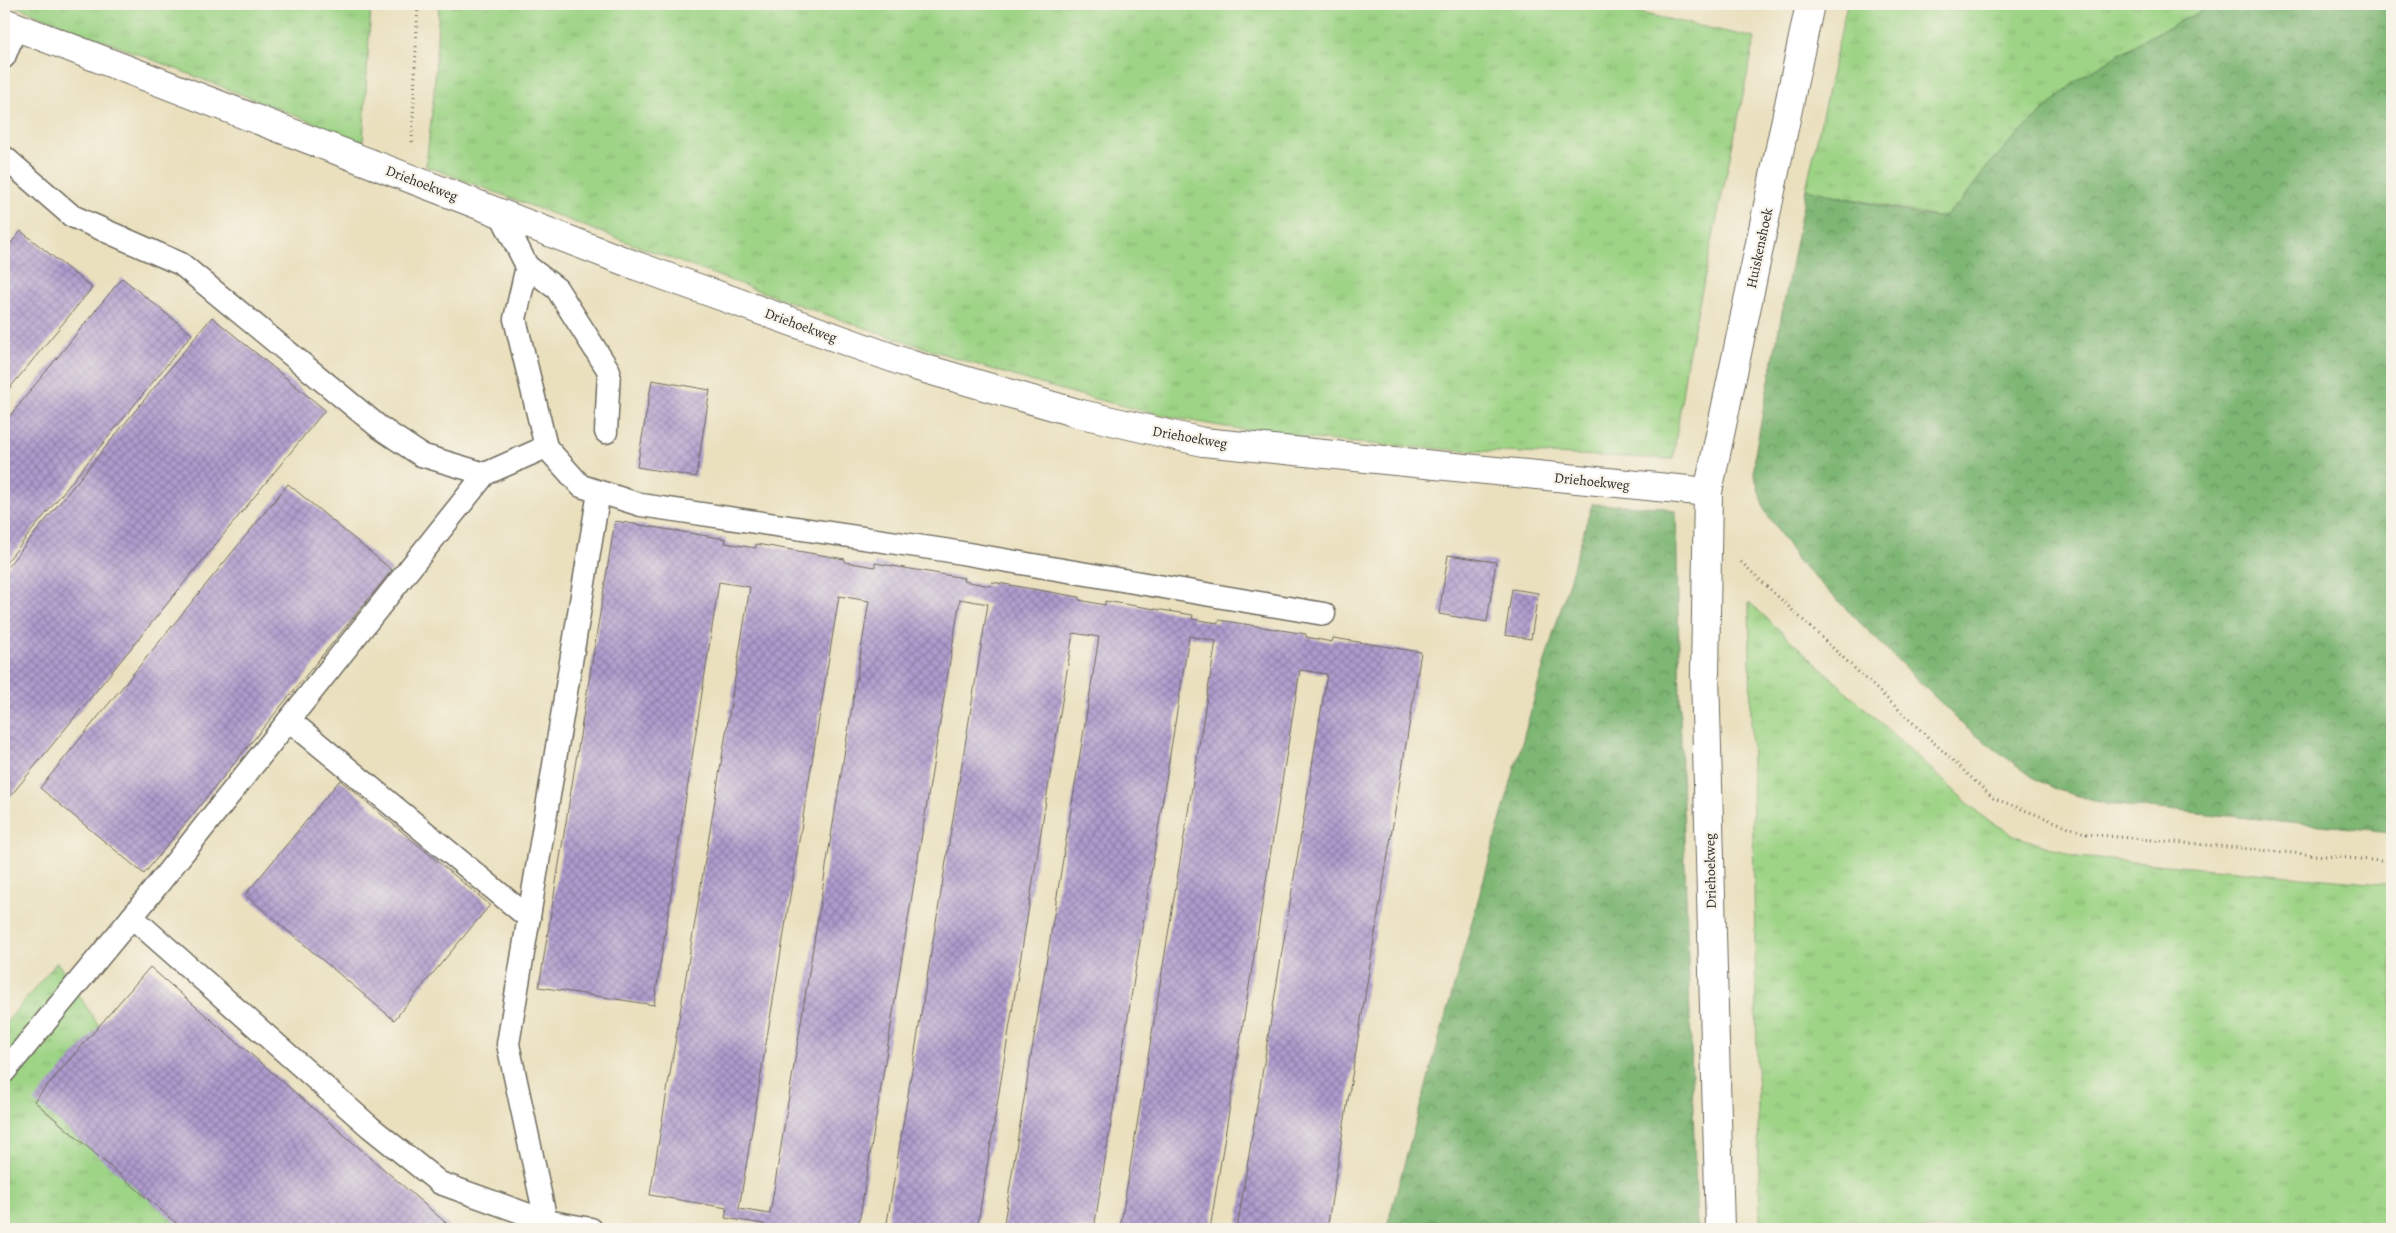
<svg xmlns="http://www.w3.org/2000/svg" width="2396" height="1233" viewBox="0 0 2396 1233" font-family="Alegreya,serif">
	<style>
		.grass { fill: url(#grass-tufts); stroke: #648058 }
		.forest { fill: url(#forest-crowns); stroke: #54704f }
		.building { fill: url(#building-cross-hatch); fill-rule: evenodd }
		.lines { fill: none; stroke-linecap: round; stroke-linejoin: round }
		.service-casing { stroke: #6e6a5e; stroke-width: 25 }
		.minor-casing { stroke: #6e6a5e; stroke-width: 30 }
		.path { stroke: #6e6a5e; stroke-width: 3; stroke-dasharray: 1 4; stroke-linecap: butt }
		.service { stroke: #fff; stroke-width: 22 }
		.minor { stroke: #fff; stroke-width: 28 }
		.labels { text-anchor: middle; stroke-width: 4.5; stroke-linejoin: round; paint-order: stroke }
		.street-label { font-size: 14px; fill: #2b2b2b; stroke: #f7f3e8 }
	</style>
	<defs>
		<pattern id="grass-tufts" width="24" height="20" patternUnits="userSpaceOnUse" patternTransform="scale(1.25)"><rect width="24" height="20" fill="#9ed486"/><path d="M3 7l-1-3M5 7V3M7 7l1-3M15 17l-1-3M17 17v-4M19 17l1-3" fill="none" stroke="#88b674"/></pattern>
		<pattern id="forest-crowns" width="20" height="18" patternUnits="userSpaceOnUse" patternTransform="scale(1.25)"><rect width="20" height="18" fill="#7eb673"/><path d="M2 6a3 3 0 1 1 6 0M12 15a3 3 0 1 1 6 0" fill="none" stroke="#67945f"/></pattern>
		<pattern id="building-cross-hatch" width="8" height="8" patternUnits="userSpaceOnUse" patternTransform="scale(1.25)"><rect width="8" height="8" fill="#ae9bcd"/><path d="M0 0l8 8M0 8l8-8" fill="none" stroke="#8e7fa7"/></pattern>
	</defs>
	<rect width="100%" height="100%" fill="#f7f3e8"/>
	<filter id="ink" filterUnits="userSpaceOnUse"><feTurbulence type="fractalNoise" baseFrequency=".02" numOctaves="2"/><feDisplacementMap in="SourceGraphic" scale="10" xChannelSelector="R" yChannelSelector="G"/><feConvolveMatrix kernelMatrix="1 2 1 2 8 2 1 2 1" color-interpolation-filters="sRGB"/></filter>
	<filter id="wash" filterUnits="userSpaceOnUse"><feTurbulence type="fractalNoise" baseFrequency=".0096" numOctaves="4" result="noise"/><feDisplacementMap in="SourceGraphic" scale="20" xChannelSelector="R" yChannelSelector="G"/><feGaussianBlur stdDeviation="1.12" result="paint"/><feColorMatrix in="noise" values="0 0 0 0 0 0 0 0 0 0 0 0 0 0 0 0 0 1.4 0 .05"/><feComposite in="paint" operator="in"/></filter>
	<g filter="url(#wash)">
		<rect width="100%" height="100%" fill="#eae0be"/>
		<g class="grass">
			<path d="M10,4h361l-8,138z"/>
			<path d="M439,4h1159l157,34 -68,323 -14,98c-151,-7 -304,-8 -453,-33 -113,-19 -223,-54 -331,-90 -156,-52 -309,-112 -463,-170l8,-73z"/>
			<path d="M1847,4h369l-73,36 -65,39 -66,61 -23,25 -29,38 -14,12 -9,2 -131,-28z"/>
			<path d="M1749,602l234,215 33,19 61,21 315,28v344h-632z"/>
			<path d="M57,962l176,267h-229v-204z"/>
		</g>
		<g class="forest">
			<path d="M2216,4h176v828l-285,-28 -49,-14 -23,-11 -71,-53 -166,-165 -34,-52 -10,-36 1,-20 51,-264 119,27 12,1 9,-2 14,-12 29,-38 23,-25 66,-61 65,-39z"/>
			<path d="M1592,504l69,3 15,4 5,234 16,484h-311l153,-547z"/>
		</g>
		<g id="blocks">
			<g class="building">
				<path d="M21,231l71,57 -88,107v-143z"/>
				<path d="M122,278l70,56 -188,231v-142z"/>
				<path d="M212,317l113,93 -321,394v-233z"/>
				<path d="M652,380l58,10 -14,87 -59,-10z"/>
				<path d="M288,484l104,86 -248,304 -104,-86z"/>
				<path d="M615,521l111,18 -1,4 31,5v-4l89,15v3l30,5v-4l89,15 -1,3 28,5 1,-4 87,15v3l26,5v-4l88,14 -1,4 26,4 1,-3 87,14v3l26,5 1,-4 88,14 -94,577h-90l90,-555 -27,-4 -90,559h-90l96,-588 -27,-5 -95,593h-91l96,-592 -26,-4 -96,596h-91l102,-625 -28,-5 -102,630h-95l1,-5 -39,-6 2,-10 -77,-13 100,-608 -31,-5 -65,423 -115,-18zM839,596l30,5 -99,613 -31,-5z"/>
				<path d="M1448,555l48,7 -9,60 -48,-8z"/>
				<path d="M1512,589l26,4 -7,46 -26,-4z"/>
				<path d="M340,780l150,125 -96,115 -149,-125z"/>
				<path d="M150,967l303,262h-270l-149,-128z"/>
			</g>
		</g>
	</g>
	<g filter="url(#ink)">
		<use href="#blocks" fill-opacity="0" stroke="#6e6a5e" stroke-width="1"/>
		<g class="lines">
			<defs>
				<g id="service">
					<path d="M4,57l12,-30"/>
					<path d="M4,157l68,59 109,48 198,163 42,28 64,19"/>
					<path d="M500,213l27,53 30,23 52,82 -3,61"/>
					<path d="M527,266l-12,53 31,128 35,39 60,19 303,45 380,64"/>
					<path d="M546,447l-61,27 -353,443 238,210 70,56 106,38"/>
					<path d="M289,720l240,198"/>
					<path d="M4,1072l128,-155"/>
					<path d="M591,1229l-45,-8 -38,-177 91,-552"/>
				</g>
				<g id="minor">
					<path d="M4,22l633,244 275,99 165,48 126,29 505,50"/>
					<path d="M1720,1229l-15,-555 3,-182 102,-488"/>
				</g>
			</defs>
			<use href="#service" class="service-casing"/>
			<use href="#minor" class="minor-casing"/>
			<g class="path">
				<path d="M412,142l6,-138"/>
				<path d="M1741,562l252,236 94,36 305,28"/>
			</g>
			<use href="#service" class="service"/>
			<use href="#minor" class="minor"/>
		</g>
	</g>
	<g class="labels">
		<g class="street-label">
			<text transform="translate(422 183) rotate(21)" y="5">Driehoekweg</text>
			<text transform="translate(1759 248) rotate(-78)" y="5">Huiskenshoek</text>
			<text transform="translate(801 325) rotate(20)" y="5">Driehoekweg</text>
			<text transform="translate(1190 437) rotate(10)" y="5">Driehoekweg</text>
			<text transform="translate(1592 481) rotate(6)" y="5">Driehoekweg</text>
			<text transform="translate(1710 871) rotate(-91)" y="5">Driehoekweg</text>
		</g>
	</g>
	<rect width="2396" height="1233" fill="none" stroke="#f7f3e8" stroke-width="20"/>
</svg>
